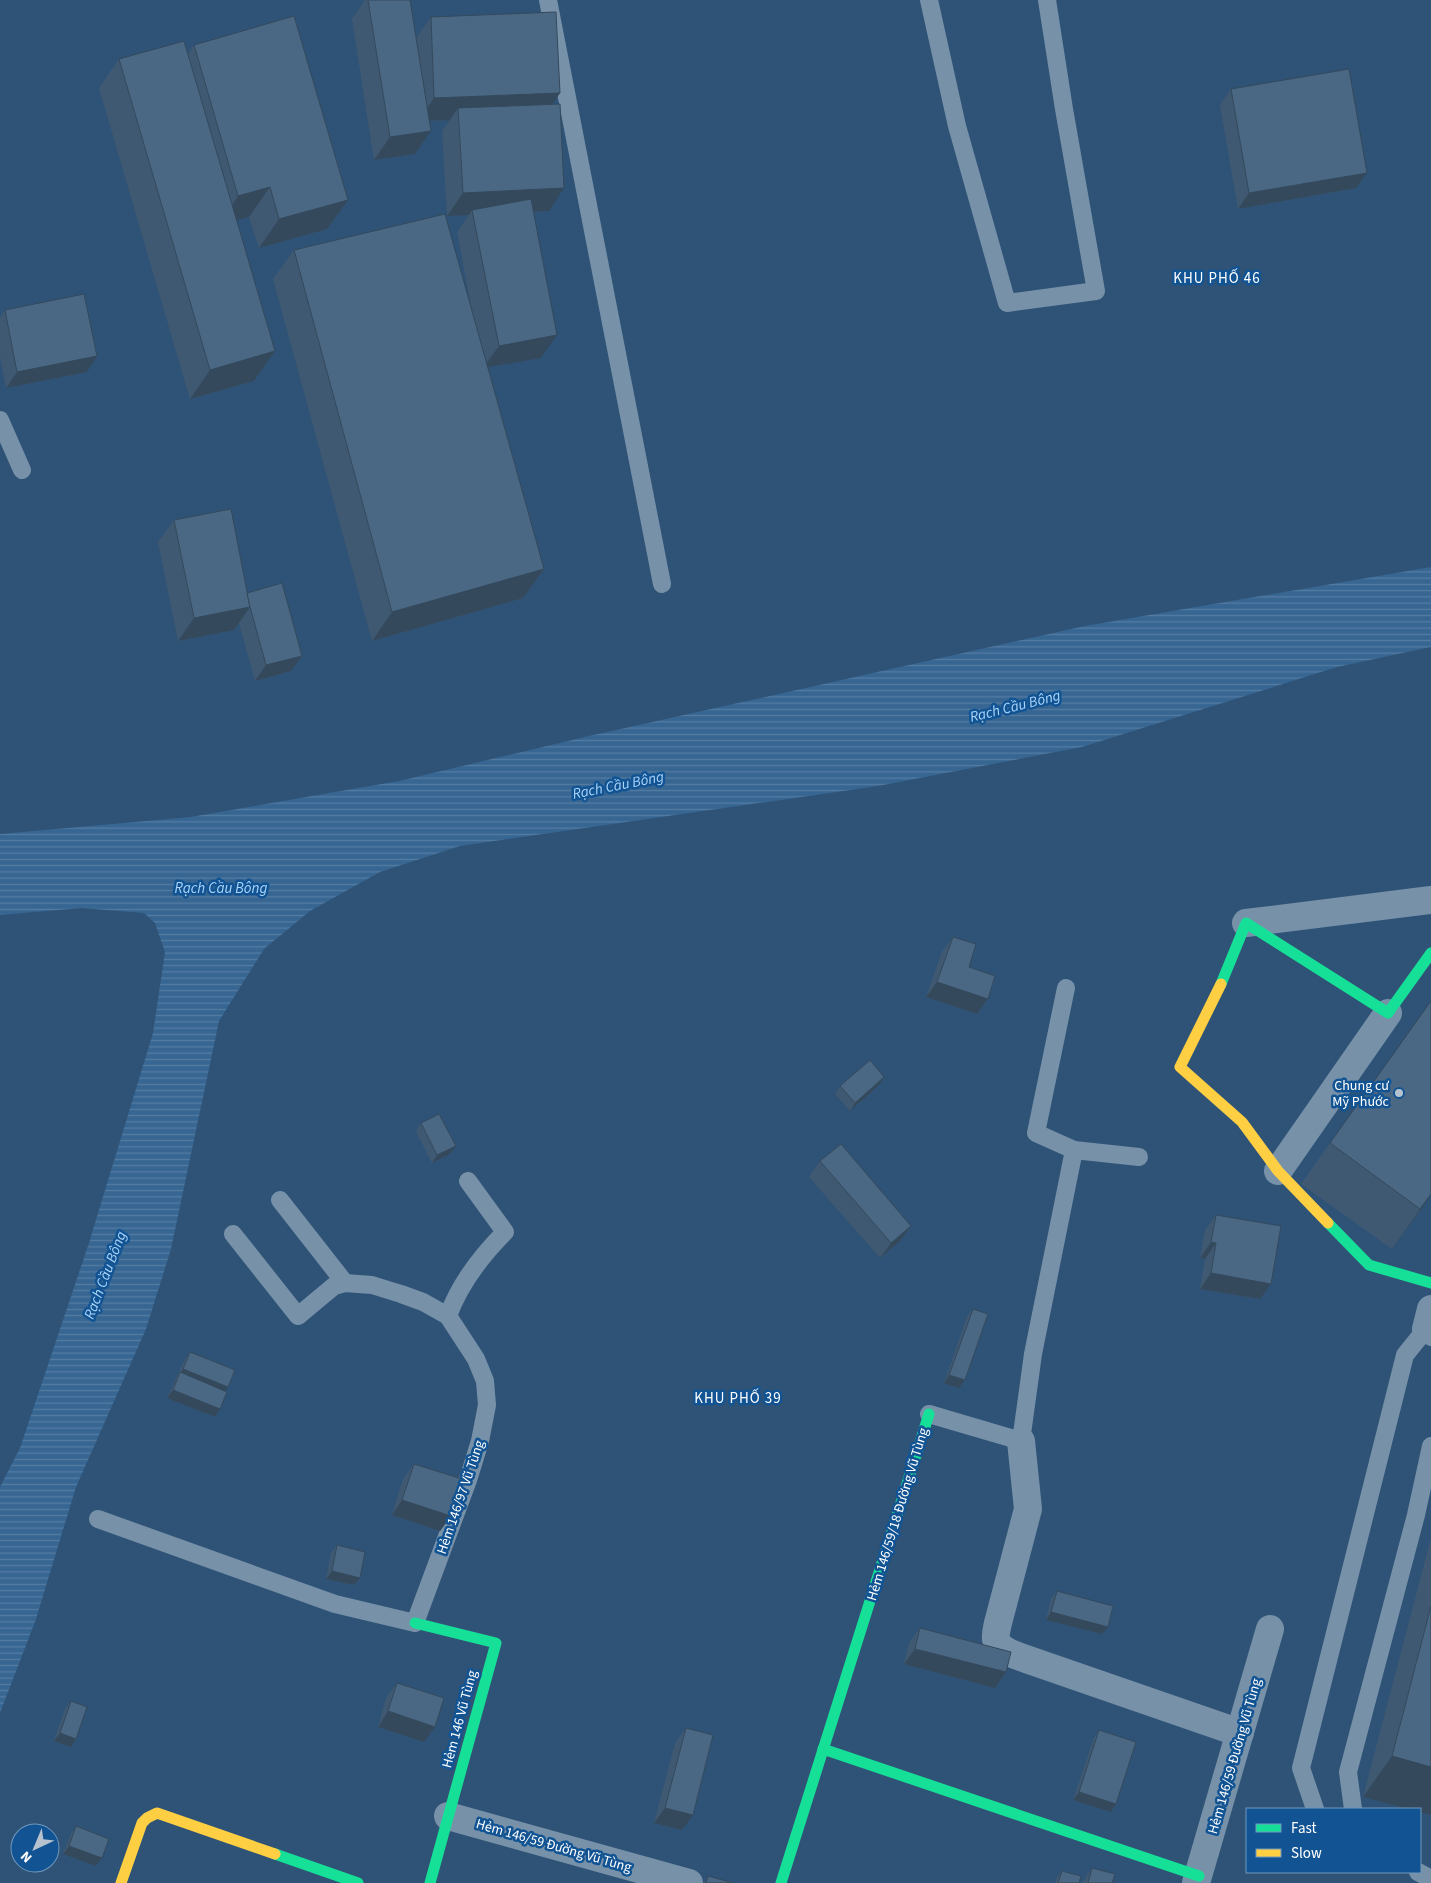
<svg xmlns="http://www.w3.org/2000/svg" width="1431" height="1883" viewBox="0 0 1431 1883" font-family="'Source Sans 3',sans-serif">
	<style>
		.water { fill: url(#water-rules) }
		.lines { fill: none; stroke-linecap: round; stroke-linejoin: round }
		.lane { stroke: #7791a9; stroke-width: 18 }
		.street { stroke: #7791a9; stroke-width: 28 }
		.fast { stroke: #16e098; stroke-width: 11 }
		.slow { stroke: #ffcf43; stroke-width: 11 }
		.wall { fill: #405972 }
		.shaded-wall { fill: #34495c }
		.building { fill: #4a6884; stroke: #34495c }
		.poi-dot { fill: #b6c3cf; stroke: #125493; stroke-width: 2 }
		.labels { text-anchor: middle; stroke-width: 5; stroke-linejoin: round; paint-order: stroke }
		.poi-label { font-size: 14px; fill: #fff; stroke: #125493; text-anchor: end }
		.street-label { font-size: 14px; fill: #fff; stroke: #125493 }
		.neighbourhood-label { font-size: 15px; letter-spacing: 1px; fill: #fff; stroke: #125493 }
		.water-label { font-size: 15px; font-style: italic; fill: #abd5fa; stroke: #125493 }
	</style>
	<defs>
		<pattern id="water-rules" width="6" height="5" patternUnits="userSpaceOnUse" patternTransform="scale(1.25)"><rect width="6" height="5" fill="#376693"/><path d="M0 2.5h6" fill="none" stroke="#557da3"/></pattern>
	</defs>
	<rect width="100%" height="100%" fill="#2f5376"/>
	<path class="water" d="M1431,567v80l-94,20 -255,80 -204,39 -418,60 -80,26 -70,39 -46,38 -45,72 -48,228 -25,80 -70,158 -40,132 -36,94v-226l20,-39 68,-202 65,-213 12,-81 -10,-29 -11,-10 -62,-5 -82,7v-81l191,-17 208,-36 190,-45 496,-110z"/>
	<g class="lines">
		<g class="lane">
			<path d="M548,0l114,584"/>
			<path d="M929,0l28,126 50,177 89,-12 -32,-182 -17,-109"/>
			<path d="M0,420l22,50"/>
			<path d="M1074,1150l65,7"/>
			<path d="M280,1200l65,83"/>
			<path d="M448,1316c12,-33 32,-59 57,-84l-37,-51"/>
			<path d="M929,1414l92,27 12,-87 41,-204 -38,-17 30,-145"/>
			<path d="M98,1519l237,85 80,19 53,-143 12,-39 7,-36 -2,-24 -9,-22 -28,-43 -25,-14 -22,-8 -29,-9 -27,-2 -11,3 -36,30 -65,-82"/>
			<path d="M1315,1809l-14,-41 104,-413 21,-26 5,8"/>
			<path d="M1353,1809l-5,-37 68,-257 15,-69"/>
			<path d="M1418,1872l13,7"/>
		</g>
		<g class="street">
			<path d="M1246,923l185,-23"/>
			<path d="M1278,1171l110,-158"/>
			<path d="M1426,1329l5,-20"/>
			<path d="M1021,1441l7,68 -30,114c-1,5 -3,12 -2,16 3,13 20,16 30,20l214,74"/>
			<path d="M448,1816l241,67"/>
			<path d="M1196,1883l74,-254"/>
		</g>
		<g class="fast">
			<path d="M1221,984l25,-61 142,90 43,-60"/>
			<path d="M1328,1223l41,42 62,18"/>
			<path d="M415,1623l81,20 -66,240"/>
			<path d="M823,1749l376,127"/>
			<path d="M275,1854l83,29"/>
			<path d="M781,1883l148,-469"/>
		</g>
		<g class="slow">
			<path d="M1221,984l-41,83 62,55 36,49 50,52"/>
			<path d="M121,1883l21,-60 5,-5 10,-5 118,41"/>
		</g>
	</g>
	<g class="wall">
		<path d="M365,0h45l6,38 15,-21 129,76 -8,11 -3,107 -16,1 8,146 -53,9 56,202 -21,29 -151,43 -99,-362 21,-29 177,56 -14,-74 12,-17 -22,1 -5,-85 8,-11 -21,1 -14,33 -41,6 -22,-141z"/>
		<path d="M194,45l154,155 -21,29 -68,19 -10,-31 -13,3 39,131 -21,30 -64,18 -91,-311 20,-29 69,-5z"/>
		<path d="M1231,89l136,84 -11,15 -118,21 -18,-104z"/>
		<path d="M5,310l82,62 -81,16 -6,-32v-39z"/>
		<path d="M174,520l73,73 55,63 -11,15 -36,10 -16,-58 -5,7 -56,11 -20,-99z"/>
		<path d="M953,937l16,30 19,32 -11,15 -51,-17 16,-45z"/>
		<path d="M1431,1001v194l-39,54 -91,-65z"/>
		<path d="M879,1085l-29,26 -15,-17 5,-8z"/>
		<path d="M421,1123l35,23 -6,8 -18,9 -16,-32z"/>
		<path d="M820,1161l80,80 -20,17 -71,-81z"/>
		<path d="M1216,1215l44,84 -60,-10 5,-30 -5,-1 5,-28z"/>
		<path d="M973,1309l-8,71 -6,8 -15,-5 23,-66z"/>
		<path d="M190,1352l35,39 -10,26 -48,-19 18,-39z"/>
		<path d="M414,1464l37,52 -11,15 -48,-16 11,-36z"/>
		<path d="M1431,1538v277l-68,-18z"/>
		<path d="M337,1545l23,33 -6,7 -28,-6 5,-26z"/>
		<path d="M1057,1591l45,43 -56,-14 5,-21z"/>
		<path d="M920,1628l86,44 -11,16 -91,-24 5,-21z"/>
		<path d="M397,1683l27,59 -46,-15 8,-29z"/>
		<path d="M71,1701v46l-17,-6 11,-32z"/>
		<path d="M686,1728l-4,102 -28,-7 21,-80z"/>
		<path d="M1099,1730l17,74 -5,8 -38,-12 21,-62z"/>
		<path d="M76,1826l20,40 -33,-12 8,-20z"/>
		<path d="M1092,1868l20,15h-30z"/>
		<path d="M1062,1871l17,12h-24l1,-4z"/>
		<path d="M708,1876l25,7h-29z"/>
	</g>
	<g class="shaded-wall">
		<path d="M560,93l-16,23 -86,-8 -8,12 -32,1 16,-23z"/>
		<path d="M431,131l-16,23 -41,6 16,-23z"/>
		<path d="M1367,173l-11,15 -118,21 11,-16z"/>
		<path d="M270,187l-21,30 -31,8 20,-29z"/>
		<path d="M564,188l-15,23 -76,3 -1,-4 -3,5 -22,1 16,-23z"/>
		<path d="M348,200l-21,29 -68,19 20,-29z"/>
		<path d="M557,335l-16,23 -58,10 16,-22z"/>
		<path d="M275,351l-21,30 -64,18 20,-29z"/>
		<path d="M97,356l-10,16 -81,16 11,-16z"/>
		<path d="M544,569l-21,29 -151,43 20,-29z"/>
		<path d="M250,607l-16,23 -56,11 16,-23z"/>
		<path d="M302,656l-11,15 -36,10 11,-16z"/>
		<path d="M937,982l51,17 -11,15 -51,-17z"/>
		<path d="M884,1077l-5,8 -29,26 5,-8z"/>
		<path d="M456,1146l-6,8 -18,9 5,-8z"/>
		<path d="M1431,1194v1l-39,54 28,-40z"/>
		<path d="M911,1226l-11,15 -20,17 11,-15z"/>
		<path d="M1211,1242l5,1 -11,16 -5,-1z"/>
		<path d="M1211,1273l60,11 -11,15 -60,-10z"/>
		<path d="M183,1369l45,18 -6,8 -42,-22z"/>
		<path d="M949,1375l16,5 -6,8 -15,-5z"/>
		<path d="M173,1390l47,19 -5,8 -48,-19z"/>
		<path d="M402,1500l49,16 -11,15 -48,-16z"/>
		<path d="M332,1571l28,7 -6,7 -28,-6z"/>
		<path d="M1051,1612l57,15 -6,7 -56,-14z"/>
		<path d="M915,1649l91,23 -11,16 -91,-24z"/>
		<path d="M388,1711l47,16 -11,15 -46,-15z"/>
		<path d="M60,1733l16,6 -5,8 -17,-6z"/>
		<path d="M1392,1756l39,11v48l-11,-3v-3h-11l-46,-12z"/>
		<path d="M1079,1792l37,12 -5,8 -38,-12z"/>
		<path d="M665,1808l28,7 -11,15 -28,-7z"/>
		<path d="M69,1846l33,12 -6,8 -33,-12z"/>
	</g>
	<g class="building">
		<path d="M368,0h42l21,131 -41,6z"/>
		<path d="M556,12l4,81 -126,5 -3,-81z"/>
		<path d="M294,16l54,184 -69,19 -9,-32 -32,9 -44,-151z"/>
		<path d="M184,41l91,310 -65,19 -91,-311z"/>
		<path d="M1349,69l18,104 -118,20 -18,-104z"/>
		<path d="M560,104l4,84 -101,5 -5,-85z"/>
		<path d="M531,199l26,136 -58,11 -27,-136z"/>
		<path d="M445,214l99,355 -152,43 -98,-362z"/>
		<path d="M84,294l13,62 -80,16 -12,-62z"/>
		<path d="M231,509l19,98 -56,11 -20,-98z"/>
		<path d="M282,583l20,73 -36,9 -16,-58 -3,-14z"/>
		<path d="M953,937l23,7 -7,23 26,9 -7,23 -51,-17z"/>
		<path d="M1431,1001v193l-11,15 -90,-66z"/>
		<path d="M870,1060l14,17 -29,26 -15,-17z"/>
		<path d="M439,1114l17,32 -19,9 -16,-32z"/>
		<path d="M841,1144l70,82 -20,17 -71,-82z"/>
		<path d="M1216,1215l65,11 -10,58 -60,-11 5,-30 -5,-1z"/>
		<path d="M973,1309l15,5 -23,66 -16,-5z"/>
		<path d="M190,1352l45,18 -7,17 -45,-18z"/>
		<path d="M180,1372l47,20 -7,17 -47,-19z"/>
		<path d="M414,1464l48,15 -11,37 -49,-16z"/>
		<path d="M337,1545l28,7 -5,26 -28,-7z"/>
		<path d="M1057,1591l56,15 -5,21 -57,-15z"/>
		<path d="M1431,1606v161l-39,-11z"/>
		<path d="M920,1628l91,24 -5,20 -91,-23z"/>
		<path d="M397,1683l47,15 -9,29 -47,-16z"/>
		<path d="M71,1701l16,6 -11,32 -16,-6z"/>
		<path d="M686,1728l27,7 -20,80 -28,-7z"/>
		<path d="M1099,1730l37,12 -20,62 -37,-12z"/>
		<path d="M76,1826l33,13 -7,19 -33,-12z"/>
		<path d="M1092,1868l23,6 -3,9h-24z"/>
		<path d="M1062,1871l19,5 -2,7h-21z"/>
		<path d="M708,1876l25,7h-27z"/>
	</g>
	<circle class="poi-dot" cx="1399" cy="1093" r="5"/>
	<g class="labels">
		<g class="poi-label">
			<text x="1389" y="1090">Chung cư<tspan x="1389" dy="16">Mỹ Phước</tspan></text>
		</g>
		<g class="street-label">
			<text transform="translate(460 1497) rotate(-71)" y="5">Hẻm 146/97 Vũ Tùng</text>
			<text transform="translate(897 1514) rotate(-73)" y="5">Hẻm 146/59/18 Đường Vũ Tùng</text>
			<text transform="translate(459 1719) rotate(-75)" y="5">Hẻm 146 Vũ Tùng</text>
			<text transform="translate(1234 1756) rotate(-74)" y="5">Hẻm 146/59 Đường Vũ Tùng</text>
			<text transform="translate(554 1845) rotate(16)" y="5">Hẻm 146/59 Đường Vũ Tùng</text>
		</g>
		<g class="neighbourhood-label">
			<text x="1217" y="283">KHU PHỐ 46</text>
			<text x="738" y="1403">KHU PHỐ 39</text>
		</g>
		<g class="water-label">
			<text transform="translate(1015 706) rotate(-14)" y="5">Rạch Cầu Bông</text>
			<text transform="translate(618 785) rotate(-11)" y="5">Rạch Cầu Bông</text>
			<text x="221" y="893">Rạch Cầu Bông</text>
			<text transform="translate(105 1275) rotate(-69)" y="5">Rạch Cầu Bông</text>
		</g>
	</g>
	<rect x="1246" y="1808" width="175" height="65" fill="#125493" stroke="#7198be"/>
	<rect x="1256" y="1824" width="25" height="8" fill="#16e098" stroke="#7198be"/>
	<text x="1291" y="1833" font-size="15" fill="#ffffff">Fast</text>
	<rect x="1256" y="1849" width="25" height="8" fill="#ffcf43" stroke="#7198be"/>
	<text x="1291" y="1858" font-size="15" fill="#ffffff">Slow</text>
	<g transform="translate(35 1848) rotate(224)"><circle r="24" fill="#125493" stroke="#7198be"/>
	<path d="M0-4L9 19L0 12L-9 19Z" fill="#b6c3cf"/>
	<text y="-8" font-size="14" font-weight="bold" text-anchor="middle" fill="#ffffff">N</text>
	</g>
</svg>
